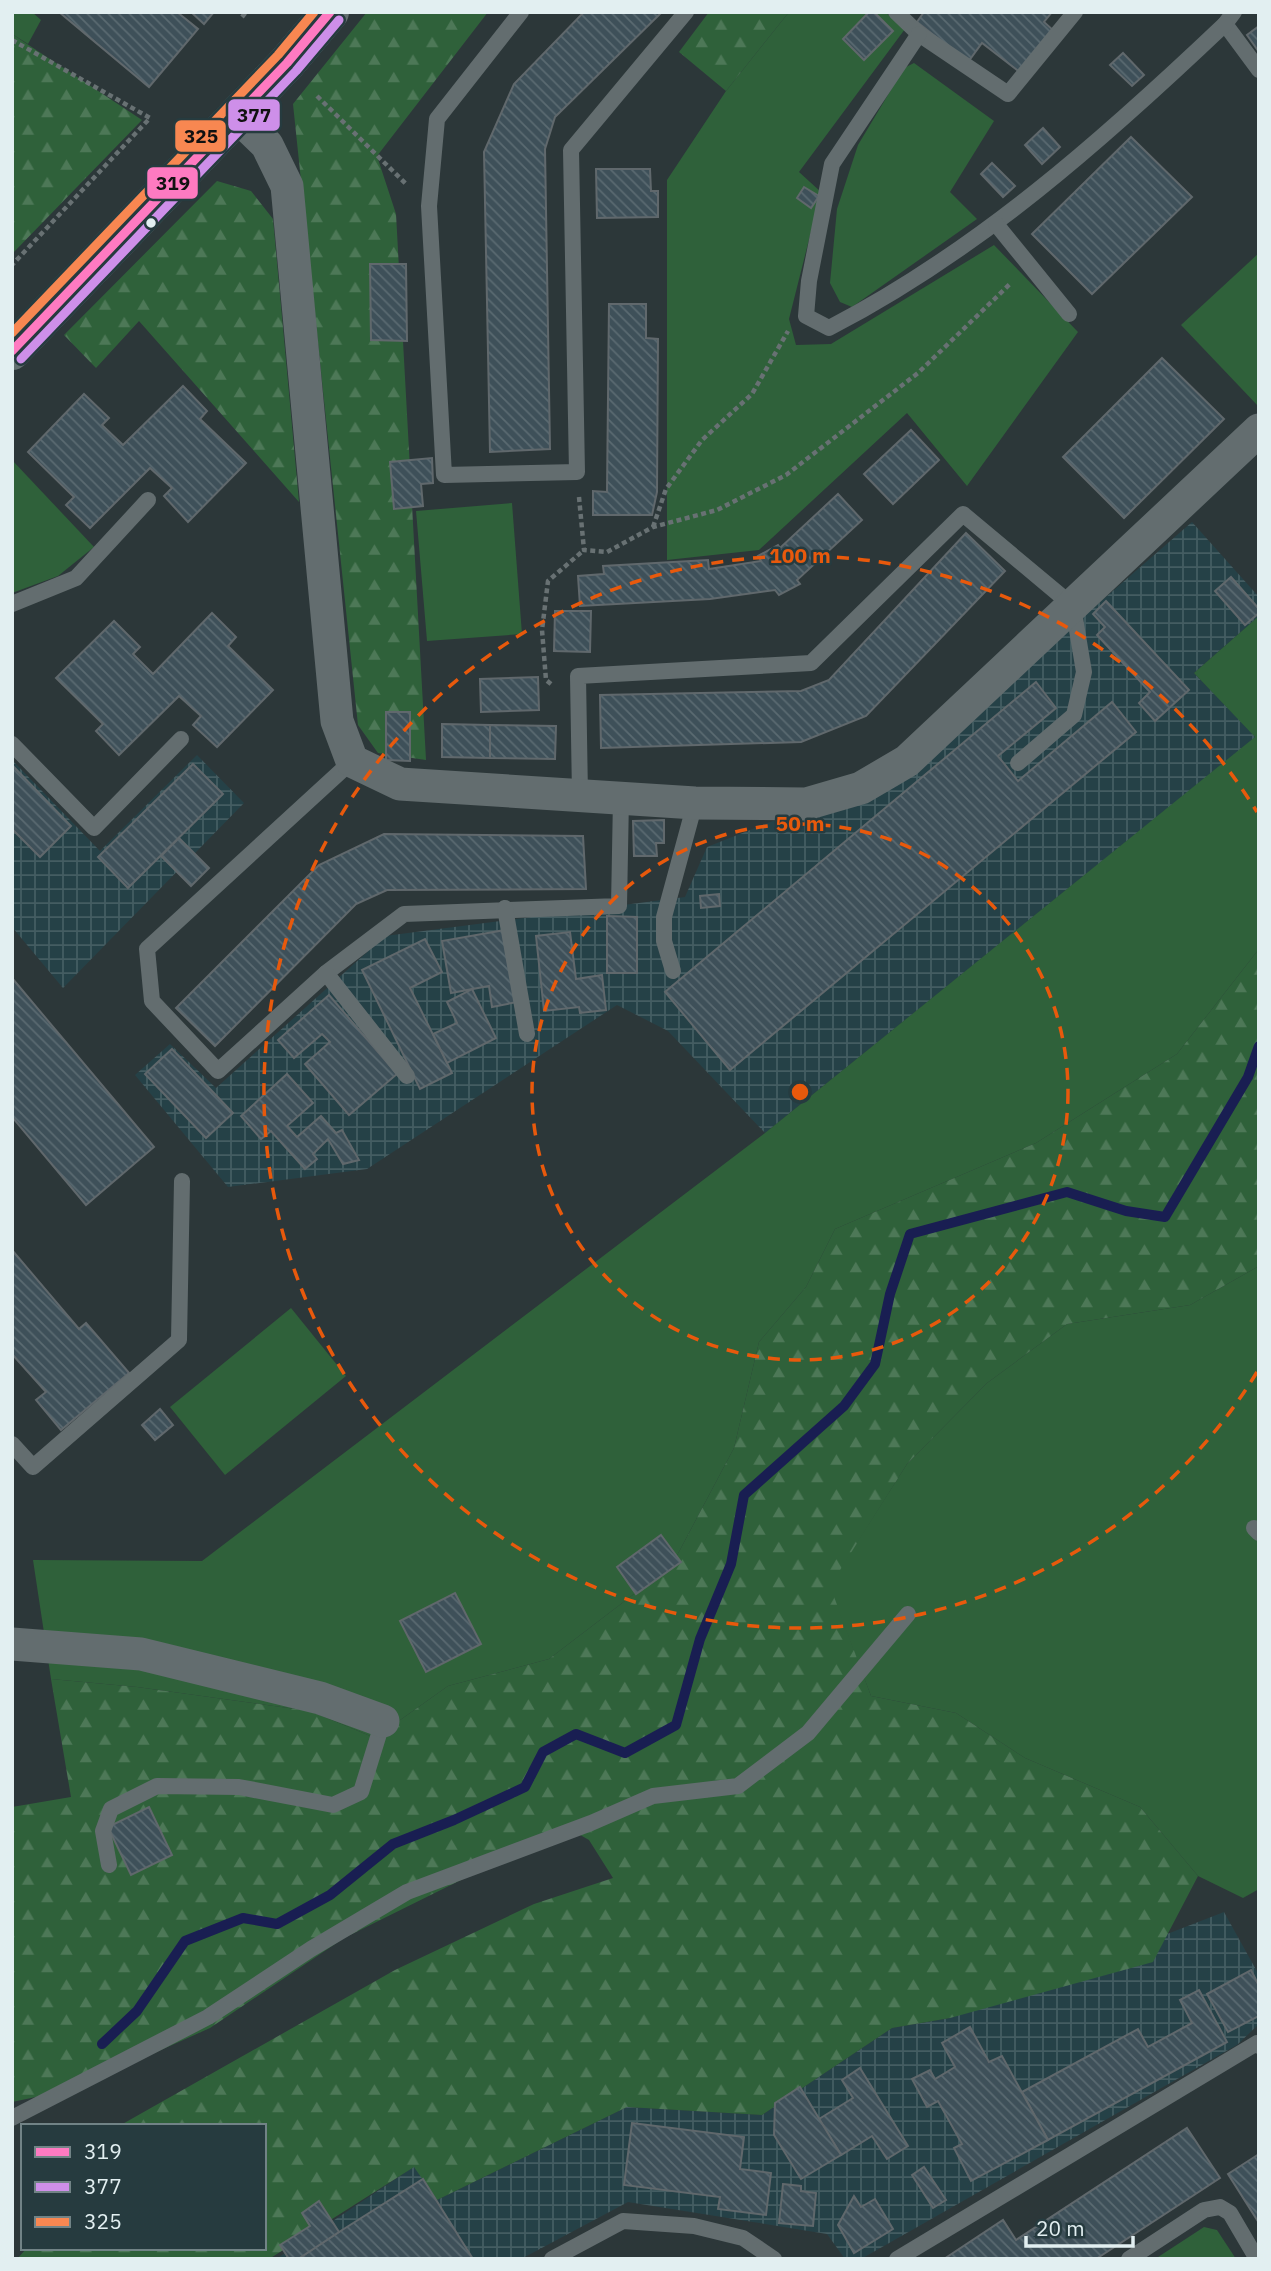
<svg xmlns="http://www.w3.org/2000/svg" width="1271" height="2271" viewBox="0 0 1271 2271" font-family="'IBM Plex Sans',sans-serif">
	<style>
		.industrial { fill: url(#industrial-grid) }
		.green { fill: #2f613a }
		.forest { fill: url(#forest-firs) }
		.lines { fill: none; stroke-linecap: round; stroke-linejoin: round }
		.stream { stroke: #191e52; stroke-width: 10 }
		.building { fill: url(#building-back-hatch); stroke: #60686c; stroke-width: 2 }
		.path { stroke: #687173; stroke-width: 4.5; stroke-dasharray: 5 3.5; stroke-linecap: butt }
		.service { stroke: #636d6f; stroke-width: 16 }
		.minor { stroke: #636d6f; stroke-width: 33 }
		.secondary { stroke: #636f70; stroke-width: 38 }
		.bus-1-casing { stroke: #263b3f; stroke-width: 14 }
		.bus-2-casing { stroke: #263b3f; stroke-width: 14 }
		.bus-3-casing { stroke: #263b3f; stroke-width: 14 }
		.bus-1 { stroke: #fe7ac1; stroke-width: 9 }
		.bus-2 { stroke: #ce8fe9; stroke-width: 9 }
		.bus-3 { stroke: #f88751; stroke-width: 9 }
		.ring { fill: none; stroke: #e8590c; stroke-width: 3.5; stroke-dasharray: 12 9 }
		.bus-dot { fill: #e2eff1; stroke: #263b3f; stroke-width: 2.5 }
		.centre { fill: #e8590c; stroke: #263b3f; stroke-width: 3.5 }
		.ring-label { font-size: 21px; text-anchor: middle; font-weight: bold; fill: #e8590c; stroke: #263b3f; stroke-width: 5; stroke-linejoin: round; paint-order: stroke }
		.line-badge { stroke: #263b3f; stroke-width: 2.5 }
		.pale-badge-label { font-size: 19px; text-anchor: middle; font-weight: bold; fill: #111 }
	</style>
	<defs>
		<pattern id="industrial-grid" width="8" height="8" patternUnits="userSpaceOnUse" patternTransform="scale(1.75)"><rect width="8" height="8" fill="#254147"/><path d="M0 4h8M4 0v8" fill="none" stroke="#445d62"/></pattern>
		<pattern id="forest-firs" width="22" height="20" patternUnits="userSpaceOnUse" patternTransform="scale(1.75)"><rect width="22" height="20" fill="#2f613a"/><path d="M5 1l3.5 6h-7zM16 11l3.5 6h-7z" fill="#4d7857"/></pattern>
		<pattern id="building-back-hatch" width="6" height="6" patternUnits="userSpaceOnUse" patternTransform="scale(1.75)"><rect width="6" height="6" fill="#3e5059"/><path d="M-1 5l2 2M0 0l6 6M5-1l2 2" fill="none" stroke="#5a6a71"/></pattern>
	</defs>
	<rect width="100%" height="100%" fill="#2c3739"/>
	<g class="industrial">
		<path d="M1192,522l67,75v19l-65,57 62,64 -491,396 -97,-102 -51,-26 -250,164 -139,18 -93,-112 35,-31 46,44 169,-152 300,-39 22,-50 205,-81z"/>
		<path d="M197,755l47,48 -181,185 -51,-61v-167l88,91z"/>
		<path d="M1224,1912l35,63v49l-22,21 -376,214h-16l-18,-25 -199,-32 -107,57h-245l139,-93 22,34 190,-93 135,8 130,-87 58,-10z"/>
	</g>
	<g class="green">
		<path d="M12,12h20l9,8 -13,24 -16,-10z"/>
		<path d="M789,12h96l20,17 -106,143 22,20 -32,127 7,26 35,-1 163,-99 84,87 -111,154 -60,-73 -148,137 -92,10v-380l59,-89z"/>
		<path d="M914,63l80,58 -44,71 27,27 -125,88 -12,-5 -10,-19 7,-74 21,-64 46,-77z"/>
		<path d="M1259,253v154l-78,-82z"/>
		<path d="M12,460l82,87 -36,29 -46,17z"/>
		<path d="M512,503l10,131 -95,7 -11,-130z"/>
		<path d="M1259,616v333l-82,105 -141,89 -201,86 -29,58 -47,55 -25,106 -62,117 -123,94 -101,27 -73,52 -65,-27 -173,-24 -86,-8 -18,-119 169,1 563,-428 490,-396 -61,-64z"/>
		<path d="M1259,1266v623l-16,9 -45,-22 -58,-69 -115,-49 -69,-45 -85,-17 -42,-110 78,-122 80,-81 80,-59 123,-19z"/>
		<path d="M291,1308l55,68 -121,99 -55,-68z"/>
		<path d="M1204,2227l13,3 19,29h-81z"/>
	</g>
	<g class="forest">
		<path d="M367,12h121l-111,144 19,58 30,546 -48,-7 -20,-28 -65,-621z"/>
		<path d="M709,12h80l-63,79 -47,-39z"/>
		<path d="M12,34l130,86 -130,134z"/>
		<path d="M217,181l34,10 22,28 26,283 -160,-181 -43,47 -32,-33z"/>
		<path d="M1259,949v317l-69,39 -123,19 -80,59 -80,81 -77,122 41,110 85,17 69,45 115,49 58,69 -45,86 -203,56 -58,10 -130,87 -135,-8 -190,93 -23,-33 -145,92h-252l10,-11h237v-122h-145l276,-156 139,-66 79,-26 -24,-38 -14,-8 -102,42 -129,64 -134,90 -136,61 -62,13v-295l59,-10 -20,-118 86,8 173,24 65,27 73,-52 101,-27 123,-94 62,-117 25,-106 47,-55 29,-58 201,-86 141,-89z"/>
	</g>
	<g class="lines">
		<path class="stream" d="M102,2044l35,-33 48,-70 58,-23 34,6 53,-29 63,-51 61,-24 71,-33 18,-35 33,-18 49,19 51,-28 24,-86 31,-75 13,-69 100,-89 31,-42 15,-70 20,-60 157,-42 59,19 39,6 83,-140 11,-31"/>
	</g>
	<g class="building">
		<path d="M59,12h118l21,17 -49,58z"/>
		<path d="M191,12h23l-10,12z"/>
		<path d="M584,12h78l-107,105 -10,32 5,300 -60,3 -6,-300 30,-68z"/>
		<path d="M869,12h5l19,19 -29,29 -21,-21z"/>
		<path d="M924,12h128l-8,10 10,9 -33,42 -39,-30 -14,19 -51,-40z"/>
		<path d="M1259,26v26l-12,-17z"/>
		<path d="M1123,53l21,22 -12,11 -22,-21z"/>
		<path d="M1043,128l17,19 -18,17 -17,-19z"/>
		<path d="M1131,137l61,60 -100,97 -60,-60z"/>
		<path d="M992,163l23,23 -12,11 -22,-23z"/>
		<path d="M596,169h54l1,22h7v26l-61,1z"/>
		<path d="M804,187l15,9 -8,12 -14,-10z"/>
		<path d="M370,264h36l1,77 -36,-1z"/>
		<path d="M609,304h37v34l12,1 -1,153 -5,23h-59v-24l14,1z"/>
		<path d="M1162,358l62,61 -100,99 -61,-61z"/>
		<path d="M183,386l24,25 -7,8 46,44 -58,59 -24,-26 8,-8 -22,-20 -60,60 -24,-23 8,-8 -46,-45 56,-58 25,24 -7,7 21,20z"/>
		<path d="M911,430l28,30 -46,44 -29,-30z"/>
		<path d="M432,458l1,25 -12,1 2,22 -29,3 -4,-47z"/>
		<path d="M838,494l24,26 -65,60 3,4 -21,11 -4,-5 -65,9 -130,7 -2,-30 26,-2 -1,-8 105,-6 1,9 52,-8 -3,-5 20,-11 2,3z"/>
		<path d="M966,533l39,38 -139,145 -65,26 -200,6 -1,-53 201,-4 28,-11z"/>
		<path d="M1231,577l28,32v4l-14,12 -30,-34z"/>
		<path d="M1106,601l83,89 -34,31 -16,-18 11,-11 -53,-57 8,-8 -12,-13z"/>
		<path d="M555,611h36l-1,41 -36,-1z"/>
		<path d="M212,613l24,24 -8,9 45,44 -56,57 -24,-22 8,-9 -22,-20 -60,59 -23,-24 7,-7 -47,-46 58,-57 26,26 -7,7 20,20z"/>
		<path d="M538,677l1,33 -58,2 -1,-33z"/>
		<path d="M1036,682l20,26 -58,48 20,25 94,-79 24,30 -406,338 -65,-78z"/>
		<path d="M386,712h24v49l-24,-1z"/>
		<path d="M442,724l48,1v33l-48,-1z"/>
		<path d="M490,725l66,1 -1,33 -65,-1z"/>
		<path d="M193,764l30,30 -95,94 -30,-31z"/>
		<path d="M12,765l59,61 -31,31 -28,-28z"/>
		<path d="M664,820v23h-8l1,13h-23l-1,-35z"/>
		<path d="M384,834l199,2 3,53 -199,1 -31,14 -141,142 -39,-38 143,-143z"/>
		<path d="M179,838l30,30 -18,18 -30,-30z"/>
		<path d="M719,894l1,12 -19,2 -1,-12z"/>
		<path d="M607,916l30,1v56h-30z"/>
		<path d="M505,930l12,72 -25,5 -3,-21 -38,7 -9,-52z"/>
		<path d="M570,932l6,47 26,-4 4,35 -26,3 -1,-6 -35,4 -8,-75z"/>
		<path d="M425,939l17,33 -32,16 42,85 -32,16 -58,-119z"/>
		<path d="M12,978l142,169 -68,58 -74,-88z"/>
		<path d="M472,989l24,49 -49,25 -14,-29 24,-11 -10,-21z"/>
		<path d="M329,995l68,79 -48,41 -44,-51 25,-22 -8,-8 -28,24 -16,-18z"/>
		<path d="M172,1049l61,64 -27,25 -61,-64z"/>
		<path d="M287,1074l26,29 -26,23 10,11 24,-21 15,17 6,-3 17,30 -16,4 -15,-25 -15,15 4,5 -12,10 -34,-38 -10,8 -20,-23z"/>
		<path d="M12,1250l67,79 7,-6 43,50 -68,57 -25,-30 10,-8 -34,-38z"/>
		<path d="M160,1409l13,16 -18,15 -13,-15z"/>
		<path d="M661,1535l20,27 -45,32 -19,-27z"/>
		<path d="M455,1593l26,51 -55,28 -26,-51z"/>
		<path d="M149,1807l23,48 -41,20 -23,-48z"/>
		<path d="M1251,1970l8,16v30l-31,16 -21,-38z"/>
		<path d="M1199,1990l28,52 -179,98 -26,-48 116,-63 10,18 44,-24 -12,-23z"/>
		<path d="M970,2027l19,35 13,-6 46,84 -77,41 -17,-33 8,-4 -24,-43 -11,6 -15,-28 18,-9 5,9 20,-12 -13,-24z"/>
		<path d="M860,2068l48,78 -21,13 -15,-23 -31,19 -22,-36 34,-21 -11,-18z"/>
		<path d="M800,2087l41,68 -40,24 -27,-44 1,-32z"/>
		<path d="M632,2123l112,14 -4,32 31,4 -5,42 -48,-6 2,-12 -96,-12z"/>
		<path d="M1187,2128l33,50 -124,81h-152l59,-39 13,20z"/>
		<path d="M1259,2154v69l-31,-49z"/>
		<path d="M924,2167l22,33 -13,8 -21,-33z"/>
		<path d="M423,2179l50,80h-175l41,-27z"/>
		<path d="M783,2184l18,2v5l15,2 -3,33 -34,-3z"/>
		<path d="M854,2196l7,11 14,-8 18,30 -39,24 -16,-28z"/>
		<path d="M319,2201l20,31 -41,27h-9l-9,-14 30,-19 -8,-13z"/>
	</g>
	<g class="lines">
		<g class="path">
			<path d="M242,17l4,-5"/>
			<path d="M12,40l138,78 -138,147"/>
			<path d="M317,96l89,88"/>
			<path d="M579,497l5,53 23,2 46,-25 64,-17 69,-35 132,-102 93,-90"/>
			<path d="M653,527l13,-38 36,-49 50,-46 36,-63"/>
			<path d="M551,684l-5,-4 -4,-50 6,-49 36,-31"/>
		</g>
		<g class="service">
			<path d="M521,12l-84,107 -8,87 15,269 133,-3 -6,-322 115,-138"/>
			<path d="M896,12l23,22 89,60 67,-82"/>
			<path d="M1234,12l-9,12 34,46"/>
			<path d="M919,34l-87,130 -23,117 -3,35 23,12c149,-77 275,-189 396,-304"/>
			<path d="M996,224l73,90"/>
			<path d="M12,604l64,-26 72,-78"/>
			<path d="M12,744l82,84 87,-89"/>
			<path d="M352,761l-205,188 5,52 66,70 108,-98 78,-59 215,-8 2,-108"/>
			<path d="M580,795l-2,-119 233,-13 152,-149 110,92 11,66 -10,43 -56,48"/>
			<path d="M505,908l22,126"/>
			<path d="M673,971l-9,-30v-24l31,-114"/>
			<path d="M326,973l81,103"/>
			<path d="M12,1444l21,23 146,-127 3,-159"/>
			<path d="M1254,1528l5,5"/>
			<path d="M109,1865l-6,-34 8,-22 46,-23 82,1 94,18 28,-13 22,-71"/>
			<path d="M12,2118l196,-101 103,-68 96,-57 184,-69 62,-27 85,-10 70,-53 100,-119"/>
			<path d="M552,2259l71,-38 71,5 49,12 31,21"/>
			<path d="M897,2259l360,-216 2,3"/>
			<path d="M1129,2259l75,-49 16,-3 10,6 27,46"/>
		</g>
		<g class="minor">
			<path d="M235,114l32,31 20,41 50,535 15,40 48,23 295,19 111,1 55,-16 46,-27 352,-331"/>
			<path d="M12,1644l129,10 179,44 63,23"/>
		</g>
		<path class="secondary" d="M12,351l275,-288 43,-51"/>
		<defs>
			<path id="bus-1" d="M12,351l275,-288 43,-51"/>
			<path id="bus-2" d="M21,359l275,-288 43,-51"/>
			<path id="bus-3" d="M12,333l266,-278 36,-43"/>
		</defs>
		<use href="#bus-1" class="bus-1-casing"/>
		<use href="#bus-2" class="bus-2-casing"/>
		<use href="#bus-3" class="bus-3-casing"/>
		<use href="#bus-1" class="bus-1"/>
		<use href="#bus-2" class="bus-2"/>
		<use href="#bus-3" class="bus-3"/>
	</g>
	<g class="ring">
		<circle cx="800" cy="1092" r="268"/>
		<path d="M1257 1372A536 536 0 1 1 1257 812"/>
	</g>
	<circle class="bus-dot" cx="151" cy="223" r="6"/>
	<circle cx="800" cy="1092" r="10" class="centre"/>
	<g class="ring-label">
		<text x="800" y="563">100 m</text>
		<text x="800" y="831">50 m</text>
	</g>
	<g class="line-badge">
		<rect x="227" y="98" width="54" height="34" rx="7" fill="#ce8fe9"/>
		<rect x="174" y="119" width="53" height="34" rx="7" fill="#f88751"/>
		<rect x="146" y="166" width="53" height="34" rx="7" fill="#fe7ac1"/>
	</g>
	<g class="pale-badge-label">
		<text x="254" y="122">377</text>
		<text x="201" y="143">325</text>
		<text x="173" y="190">319</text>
	</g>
	<rect width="1271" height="2271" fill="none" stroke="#e2eff1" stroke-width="28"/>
	<rect x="21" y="2124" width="245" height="126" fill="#263b3f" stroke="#718386" stroke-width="2"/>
	<rect x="35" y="2147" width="35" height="10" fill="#fe7ac1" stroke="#718386" stroke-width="2"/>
	<text x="84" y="2159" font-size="21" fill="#e2eff1">319</text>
	<rect x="35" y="2182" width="35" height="10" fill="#ce8fe9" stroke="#718386" stroke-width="2"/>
	<text x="84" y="2194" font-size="21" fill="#e2eff1">377</text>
	<rect x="35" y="2217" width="35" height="10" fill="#f88751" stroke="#718386" stroke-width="2"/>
	<text x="84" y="2229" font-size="21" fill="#e2eff1">325</text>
	<path d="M1026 2236v10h107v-10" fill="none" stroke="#e2eff1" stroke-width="3.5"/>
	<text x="1036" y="2236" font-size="21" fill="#e2eff1" stroke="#263b3f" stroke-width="5" paint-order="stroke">20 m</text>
</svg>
